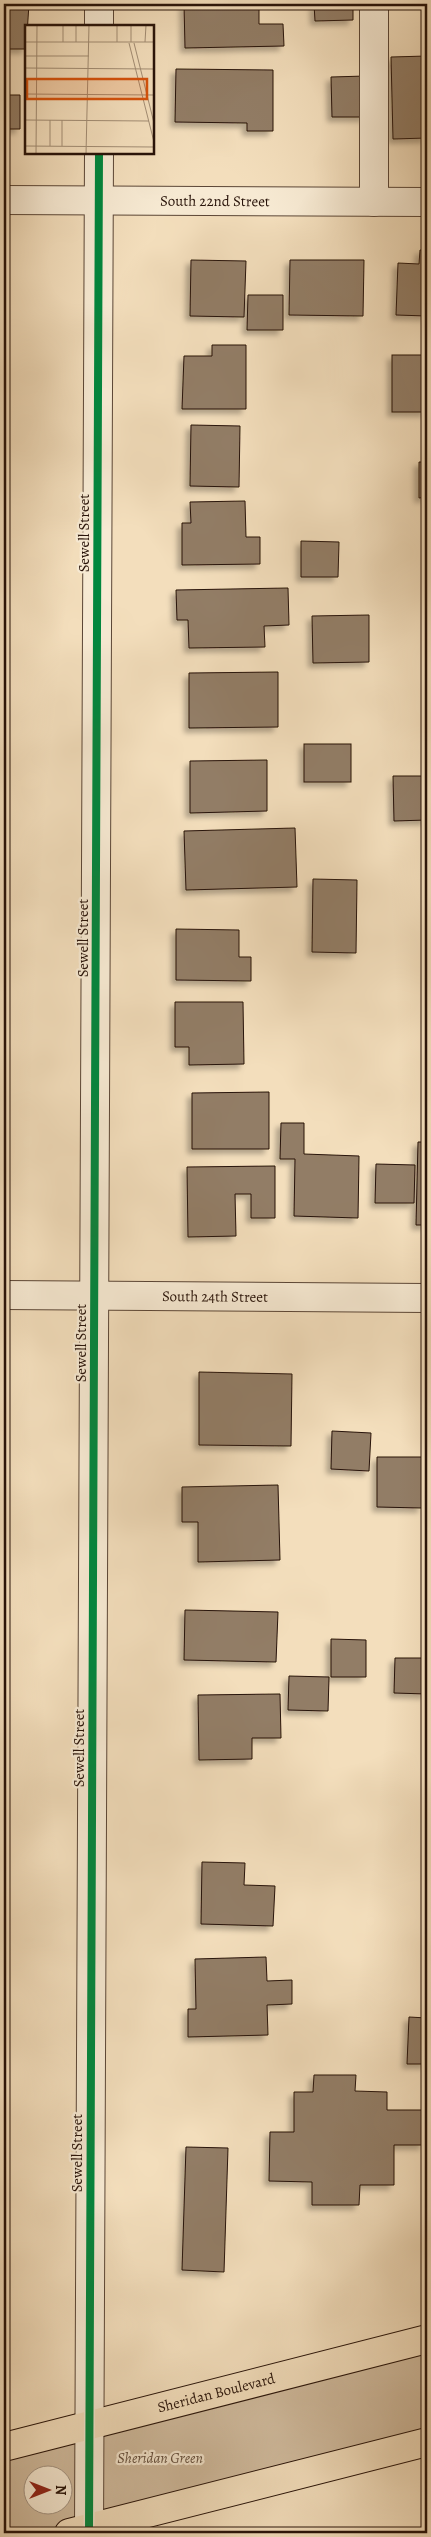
<svg xmlns="http://www.w3.org/2000/svg" width="431" height="2537" viewBox="0 0 431 2537" font-family="Alegreya,serif">
	<style>
		.green { fill: #d0bb9e; stroke: #7c6754; fill-rule: evenodd }
		.building { fill: #927d66; stroke: #281309; filter: url(#shadow) }
		.lines { fill: none; stroke-linecap: round; stroke-linejoin: round }
		.minor-casing { stroke: #5b4636; stroke-width: 30 }
		.major-casing { stroke: #281309; stroke-width: 30 }
		.minor { stroke: #f7ead3; stroke-width: 28 }
		.major { stroke: #f3debc; stroke-width: 28 }
		.cycleway-casing { stroke: #f7ead3; stroke-width: 11 }
		.cycleway { stroke: #00873e; stroke-width: 8 }
		.labels { text-anchor: middle; stroke-width: 4.5; stroke-linejoin: round; paint-order: stroke }
		.street-label { font-size: 15px; fill: #281309; stroke: #f7ead3 }
		.park-label { font-size: 15px; font-style: italic; fill: #634e3d; stroke: #f7ead3 }
		.inset-road { fill: none; stroke: #a28d74; stroke-width: 1 }
		.view { fill: #d5520c; fill-opacity: 0.15; stroke: #d5520c; stroke-width: 2.5 }
		.inset-edge { fill: none; stroke: #281309; stroke-width: 2.5 }
	</style>
	<defs>
		<filter id="shadow"><feDropShadow dx="-4.5" dy="4.5" stdDeviation="2.5" flood-color="#0004"/></filter>
	</defs>
	<rect width="100%" height="100%" fill="#f3debc"/>
	<filter id="stains"><feTurbulence type="fractalNoise" baseFrequency=".004" numOctaves="4"/><feColorMatrix values="0 0 0 0 .2 0 0 0 0 .09 0 0 0 0 .02 0 0 0 .5 -.17"/></filter>
	<radialGradient id="worn" r=".72"><stop offset=".6" stop-color="#630" stop-opacity="0"/><stop offset="1" stop-color="#630" stop-opacity=".3"/></radialGradient>
	<path class="green" d="M427,2339v103l-358,91h-65v-86zM32,2474h30v30h-30z"/>
	<g class="building">
		<path d="M4,4h25l-3,45h-22z"/>
		<path d="M184,4h75v20h24l1,22 -99,2z"/>
		<path d="M314,4h39v16l-38,1z"/>
		<path d="M427,56v82l-34,1 -2,-82z"/>
		<path d="M4,69h5v26h11v34h-16z"/>
		<path d="M176,69l97,1v61h-26v-8l-72,-1z"/>
		<path d="M366,76v41h-34l-1,-40z"/>
		<path d="M420,250h7v66l-31,-1 2,-52 21,1z"/>
		<path d="M191,260l55,1 -2,56 -54,-1z"/>
		<path d="M290,260h74l-1,56 -74,-1z"/>
		<path d="M248,295h35v35h-36z"/>
		<path d="M212,345h34v64h-64l2,-53h28z"/>
		<rect x="392" y="355" width="35" height="57"/>
		<path d="M191,425l49,1 -1,61 -49,-1z"/>
		<path d="M419,462h8v35l-8,1z"/>
		<path d="M245,501l1,36h14v27l-78,1v-42h9l-1,-21z"/>
		<path d="M301,541l38,1 -1,35h-37z"/>
		<path d="M288,588l1,37 -25,1 1,21 -76,1 -1,-28h-11l-1,-30z"/>
		<path d="M369,615v47l-56,1 -1,-47z"/>
		<path d="M278,672v55l-89,1v-55z"/>
		<rect x="304" y="744" width="47" height="38"/>
		<path d="M267,760v51l-77,2v-52z"/>
		<path d="M393,776h34v44l-33,1z"/>
		<path d="M295,828l2,59 -111,3 -2,-59z"/>
		<path d="M313,879l44,1 -1,73 -44,-1z"/>
		<path d="M176,929l63,1v27h12v24l-75,-1z"/>
		<path d="M175,1002h68l1,62 -55,1v-18h-14z"/>
		<path d="M269,1092v57h-77v-56z"/>
		<path d="M281,1123h23v31l55,2 -1,62 -64,-2 1,-57h-15z"/>
		<path d="M418,1142h9v83h-11z"/>
		<rect x="4" y="1163" width="1" height="44"/>
		<path d="M376,1164l39,1 -1,38h-39z"/>
		<path d="M275,1166v52h-24v-24h-16l1,42 -48,1 -1,-70z"/>
		<path d="M199,1372l93,2 -1,72 -92,-1z"/>
		<path d="M332,1431l39,2 -2,38 -38,-2z"/>
		<path d="M377,1457h46l-1,51 -45,-1z"/>
		<path d="M278,1485l2,75 -82,2v-40h-16v-35z"/>
		<path d="M185,1610l93,2 -2,50 -92,-2z"/>
		<path d="M331,1639l35,1v37h-35z"/>
		<path d="M395,1658h32v36l-33,-1z"/>
		<path d="M289,1676l40,1 -1,34 -40,-1z"/>
		<path d="M280,1694l1,44h-29v21l-53,1 -1,-65z"/>
		<path d="M202,1862l43,1 -1,22 31,1 -2,40 -72,-2z"/>
		<path d="M266,1957l1,24 25,-1v24l-25,1 1,30 -80,2v-28h8l-1,-50z"/>
		<path d="M409,2017l18,1v46h-20z"/>
		<path d="M314,2075h42l-1,16 32,1v18h37v35h-30v40h-34l-1,20h-47v-23l-43,-1 1,-49h24v-40h19z"/>
		<path d="M186,2147l42,1 -4,124 -42,-2z"/>
	</g>
	<g class="lines">
		<defs>
			<g id="minor">
				<path d="M374,4v198"/>
				<path d="M99,26v-22"/>
				<path id="s1" d="M4,200l423,2"/>
				<path id="s2" d="M4,1295l423,3"/>
				<path d="M89,2533l10,-2381"/>
			</g>
			<g id="major">
				<path id="s3" d="M4,2447l423,-108"/>
				<path d="M69,2533l358,-91"/>
			</g>
		</defs>
		<use href="#minor" class="minor-casing"/>
		<use href="#major" class="major-casing"/>
		<use href="#minor" class="minor"/>
		<use href="#major" class="major"/>
		<defs>
			<path id="cycleway" d="M89,2533l10,-2381"/>
		</defs>
		<use href="#cycleway" class="cycleway-casing"/>
		<use href="#cycleway" class="cycleway"/>
	</g>
	<g class="labels">
		<g class="street-label">
			<text dy="5" stroke="none"><textPath href="#s1" startOffset="211">South 22nd Street</textPath></text>
			<text transform="translate(84 533) rotate(-90)" y="5">Sewell Street</text>
			<text transform="translate(83 938) rotate(-90)" y="5">Sewell Street</text>
			<text dy="5" stroke="none"><textPath href="#s2" startOffset="211">South 24th Street</textPath></text>
			<text transform="translate(81 1343) rotate(-90)" y="5">Sewell Street</text>
			<text transform="translate(79 1748) rotate(-90)" y="5">Sewell Street</text>
			<text transform="translate(77 2153) rotate(-90)" y="5">Sewell Street</text>
			<text dy="5" stroke="none"><textPath href="#s3" startOffset="219">Sheridan Boulevard</textPath></text>
		</g>
		<g class="park-label">
			<text x="160" y="2463">Sheridan Green</text>
		</g>
	</g>
	<g transform="translate(25 25)">
		<rect width="129" height="129" fill="#f3debc"/>
		<path class="inset-road" d="M0,17h129M38,17v-17M51,17v-17M92,17v-17M106,17v-17M120,17l1,-17M104,18l25,99M109,18l20,80M0,31h64M0,43l129,1M0,69l129,1M0,95l124,1M25,95v26M37,95v26M0,121l129,1M11,129l1,-129M61,129l3,-129"/>
		<path class="view" d="M2,54h120v20h-120z"/>
		<rect width="129" height="129" class="inset-edge"/>
	</g>
	<rect width="431" height="2537" fill="none" stroke="#f3debc" stroke-width="20"/>
	<rect x="5" y="5" width="421" height="2527" fill="none" stroke="#281309" stroke-width="2.5"/>
	<rect x="10" y="10" width="411" height="2517" fill="none" stroke="#281309"/>
	<g transform="translate(48 2490) rotate(90)"><circle r="24" fill="#f7ead3" stroke="#a49482"/>
	<path d="M0-4L9 19L0 12L-9 19Z" fill="#8f2418"/>
	<text y="-8" font-size="14" font-weight="bold" text-anchor="middle" fill="#281309">N</text>
	</g>
	<rect width="100%" height="100%" filter="url(#stains)"/>
	<rect width="100%" height="100%" fill="url(#worn)"/>
</svg>
